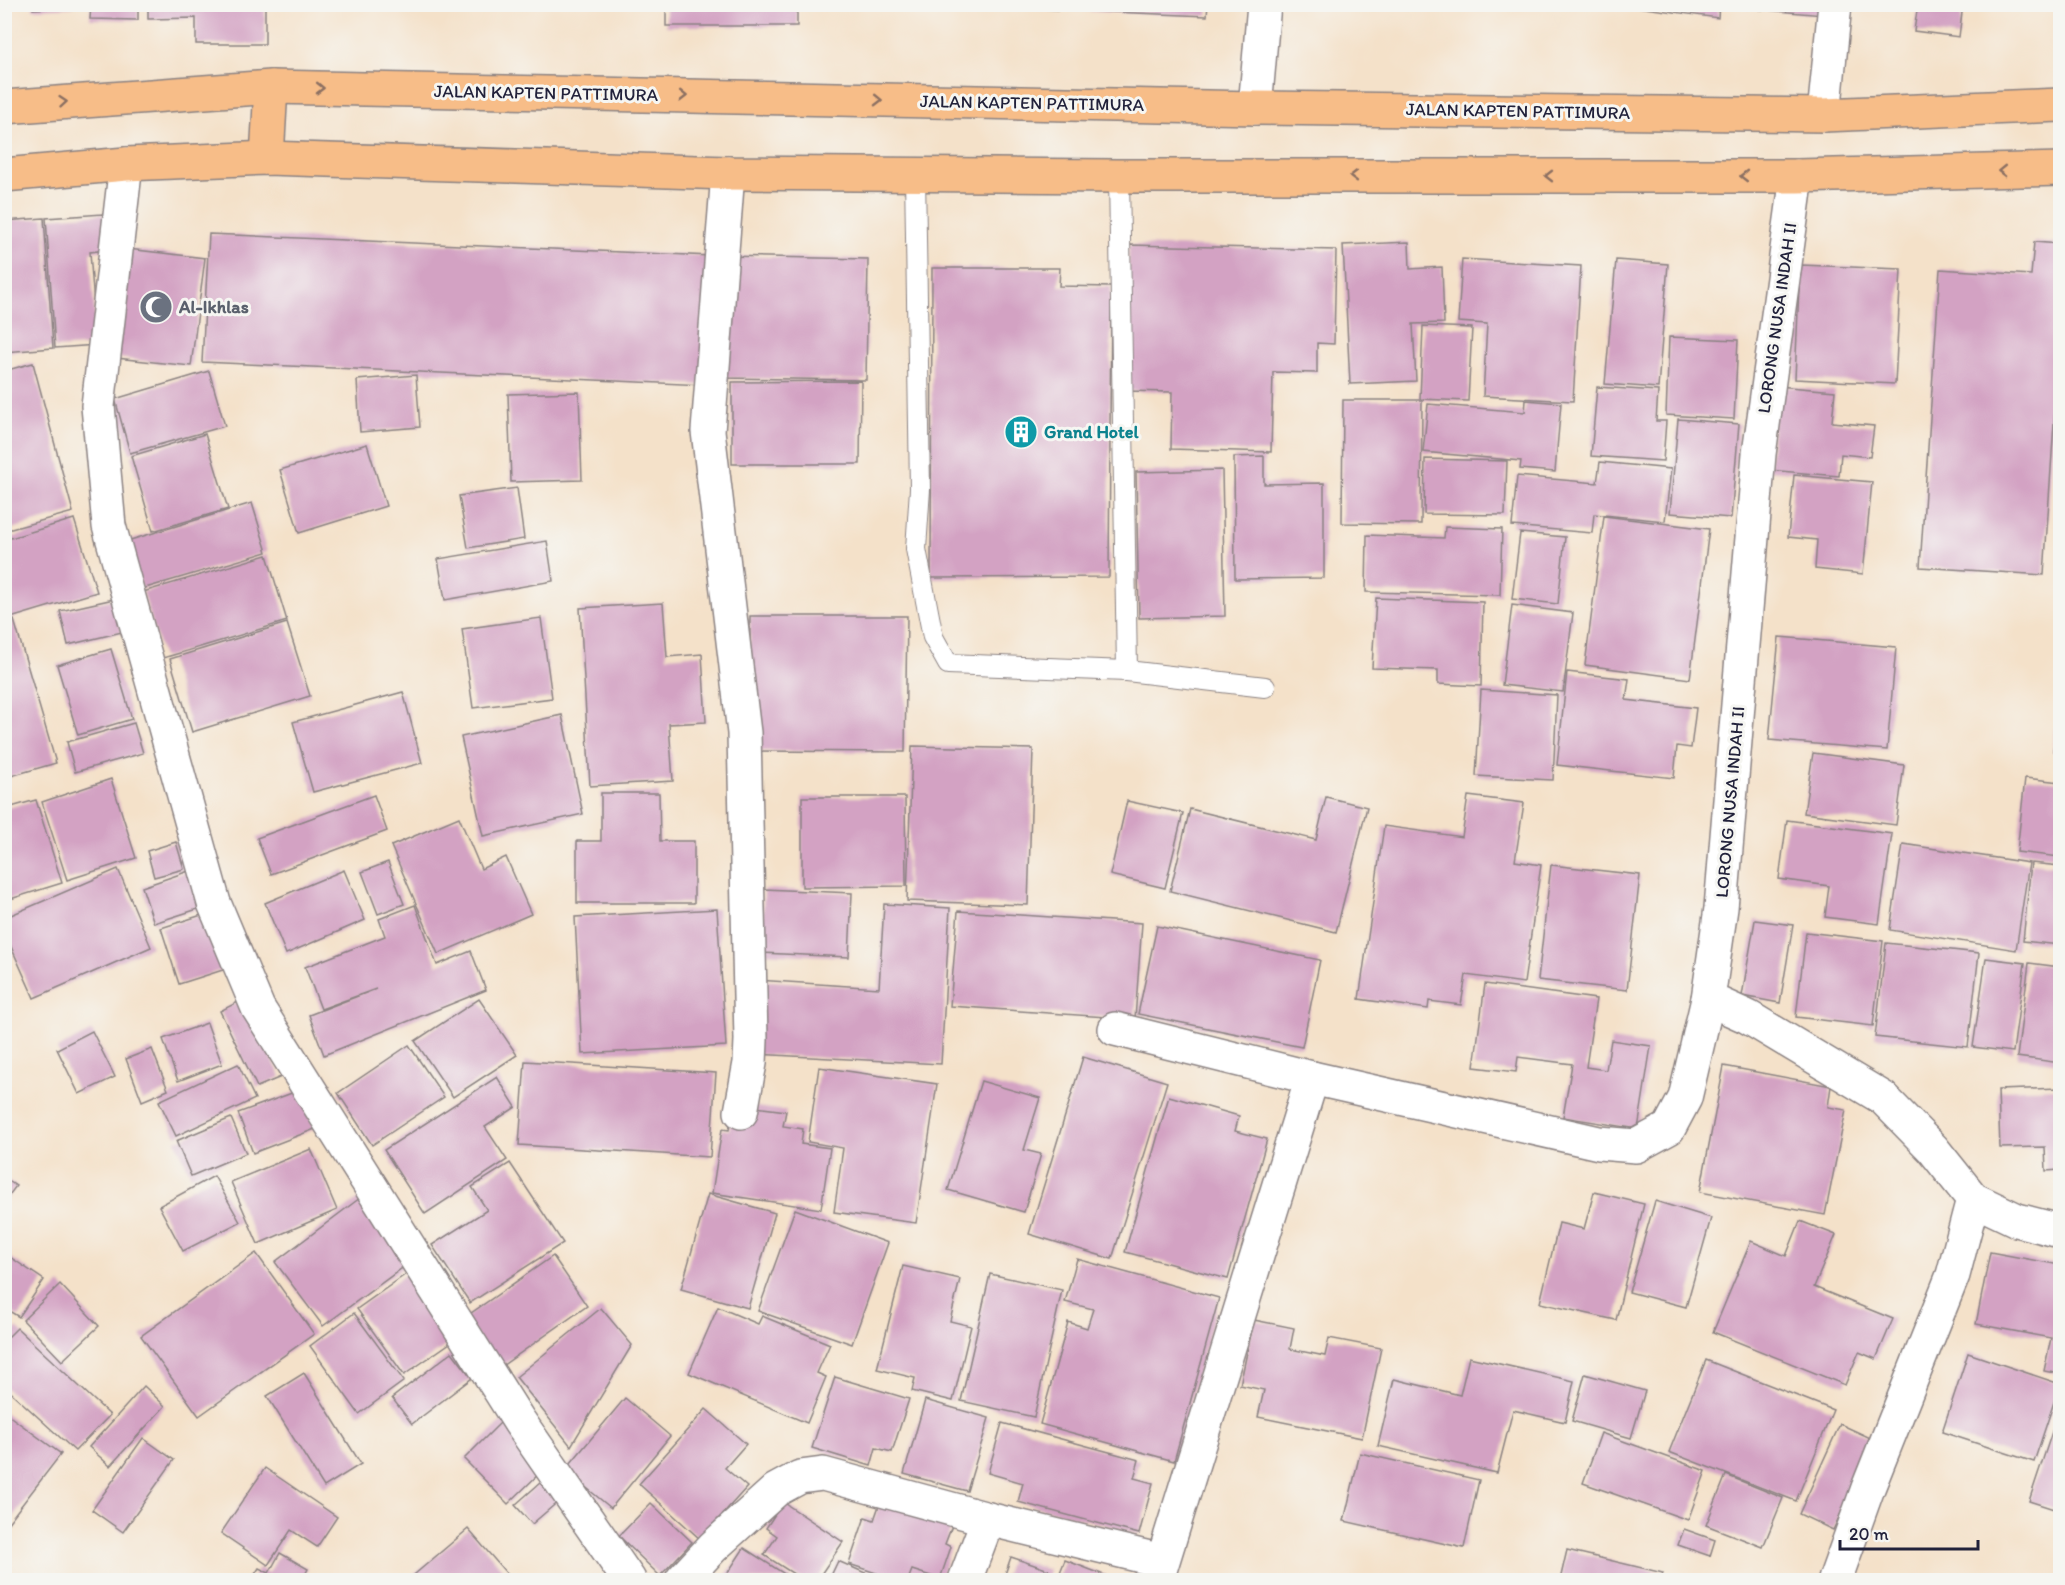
<svg xmlns="http://www.w3.org/2000/svg" width="2065" height="1585" viewBox="0 0 2065 1585" font-family="Itim,sans-serif">
	<style>
		.building { fill: #d3a2c3 }
		.lines { fill: none; stroke-linecap: round; stroke-linejoin: round }
		.service-casing { stroke: #8b8282; stroke-width: 22 }
		.minor-casing { stroke: #8b8282; stroke-width: 36 }
		.primary-casing { stroke: #8b8282; stroke-width: 36 }
		.service { stroke: #fff; stroke-width: 20 }
		.minor { stroke: #fff; stroke-width: 33 }
		.primary { stroke: #f7bd88; stroke-width: 33 }
		.oneway { stroke: #8c7062 }
		.labels { text-anchor: middle; stroke-width: 6; stroke-linejoin: round; paint-order: stroke }
		.street-label { font-size: 18px; fill: #22223b; stroke: #f6f6f2 }
		.worship-label { font-size: 18px; font-weight: bold; fill: #5b616d; stroke: #f6f6f2; text-anchor: start }
		.culture-label { font-size: 18px; font-weight: bold; fill: #0d838f; stroke: #f6f6f2; text-anchor: start }
	</style>
	<rect width="100%" height="100%" fill="#f6f6f2"/>
	<filter id="ink" filterUnits="userSpaceOnUse"><feTurbulence type="fractalNoise" baseFrequency=".0167" numOctaves="2"/><feDisplacementMap in="SourceGraphic" scale="12" xChannelSelector="R" yChannelSelector="G"/><feConvolveMatrix kernelMatrix="1 2 1 2 8 2 1 2 1" color-interpolation-filters="sRGB"/></filter>
	<filter id="wash" filterUnits="userSpaceOnUse"><feTurbulence type="fractalNoise" baseFrequency=".008" numOctaves="4" result="noise"/><feDisplacementMap in="SourceGraphic" scale="24" xChannelSelector="R" yChannelSelector="G"/><feGaussianBlur stdDeviation="1.35" result="paint"/><feColorMatrix in="noise" values="0 0 0 0 0 0 0 0 0 0 0 0 0 0 0 0 0 1.4 0 .05"/><feComposite in="paint" operator="in"/></filter>
	<g filter="url(#wash)">
		<rect width="100%" height="100%" fill="#f4e1c9"/>
		<g id="blocks">
			<g class="building">
				<path d="M33,4h40v3l-40,2z"/>
				<path d="M91,4h47v16l-48,-1z"/>
				<path d="M148,4h117v40h-69v-26l-48,1z"/>
				<rect x="666" y="4" width="131" height="22"/>
				<path d="M893,4h47v6l-47,-4z"/>
				<path d="M1041,4h167l-1,12 -167,-7z"/>
				<path d="M1615,4h104l-1,14z"/>
				<path d="M1743,4h82l-1,11 -81,-7z"/>
				<path d="M1918,4h45l-4,33 -45,-6z"/>
				<path d="M103,214l3,36 -16,2 7,93 -42,3 -9,-130z"/>
				<path d="M44,218l9,130 -49,4v-131z"/>
				<path d="M209,234l502,22 -7,129 -502,-23z"/>
				<path d="M1409,242l1,27 32,-2 2,56 -31,1 3,57 -66,3 -7,-139z"/>
				<path d="M2034,242l26,2v165l-5,-1 -11,167 -124,-8 20,-298 91,6z"/>
				<path d="M1129,245l207,5 -2,94 -17,-1v30l-44,-1 -2,80 -100,-3 1,-57 -47,-1z"/>
				<path d="M119,248l86,10 -14,108 -84,-9z"/>
				<path d="M725,256l143,3 -2,121 -143,-2z"/>
				<path d="M1462,259l119,7 -8,135 -90,-5 4,-72 -29,-2z"/>
				<path d="M1616,260l52,4 -10,124 -53,-4z"/>
				<path d="M1800,265l101,4 -6,115 -100,-5z"/>
				<path d="M932,268h128l-1,18 52,1 -2,290 -178,1z"/>
				<path d="M1423,326l49,2 -4,73 -48,-2z"/>
				<path d="M1669,337l69,3 -4,79 -68,-4z"/>
				<path d="M33,363l40,149 -69,19v-160z"/>
				<path d="M209,371l16,55 -95,27 -15,-54z"/>
				<path d="M416,375l4,52 -60,5 -3,-52z"/>
				<path d="M861,381l-1,83h-128v-82z"/>
				<path d="M1777,386l58,5 -3,31 42,4 -4,31 -29,-3 -2,22 -70,-6z"/>
				<path d="M1597,387l61,4 -2,30h10l-3,40 -72,-5z"/>
				<path d="M579,392l3,88 -71,2 -3,-88z"/>
				<path d="M1343,400h79l-1,124 -79,-1z"/>
				<path d="M1526,400l35,3 -6,69 -35,-3 1,-8 -98,-9 5,-48 97,8z"/>
				<path d="M1678,419l61,5 -8,94 -61,-5z"/>
				<path d="M205,434l23,75 -75,22 -22,-75z"/>
				<path d="M367,444l19,62 -87,27 -19,-63z"/>
				<path d="M1264,456v28l60,-1v95l-89,1 -1,-122z"/>
				<path d="M1425,459l82,2 -2,54 -81,-1z"/>
				<path d="M1600,462l71,7 -6,52 -71,-7 -2,19 -80,-7 5,-50 80,7z"/>
				<path d="M1222,470l3,146 -86,2 -3,-146z"/>
				<path d="M1794,475l78,7 -9,92 -48,-5 2,-29 -29,-3z"/>
				<path d="M517,488l7,51 -56,9 -9,-52z"/>
				<path d="M252,503l15,49 -125,37 -15,-48z"/>
				<path d="M1604,516l105,13 -19,150 -105,-14z"/>
				<path d="M74,519l23,73 -93,28v-80z"/>
				<path d="M1445,527l57,2 -2,66 -134,-3 1,-57 77,3z"/>
				<path d="M1520,533l45,4 -7,67 -46,-5z"/>
				<path d="M547,541l6,40 -108,19 -7,-41z"/>
				<path d="M267,555l20,66 -124,37 -20,-66z"/>
				<path d="M1376,598l107,4 -2,84 -43,-2v-14l-66,-2z"/>
				<path d="M114,599l8,33 -54,13 -8,-34z"/>
				<path d="M663,603l4,54 35,-3 4,68 -37,2 4,57 -83,5 -10,-178z"/>
				<path d="M1512,605l61,8 -10,79 -61,-7z"/>
				<path d="M750,616h157l-2,136 -156,-1z"/>
				<path d="M541,618l11,80 -79,10 -11,-79z"/>
				<path d="M14,620l42,143 -52,15v-155z"/>
				<path d="M287,623l23,73 -118,36 -22,-73z"/>
				<path d="M1779,637l117,10 -9,103 -118,-10z"/>
				<path d="M111,649l21,70 -54,16 -21,-70z"/>
				<path d="M1567,672l62,7 -3,21 70,8 -5,40 -14,-2 -3,32 -117,-13z"/>
				<path d="M1481,690l76,5 -4,85 -77,-4z"/>
				<path d="M403,692l19,71 -109,29 -20,-70z"/>
				<path d="M2059,702l1,1v49l-7,-1z"/>
				<path d="M562,715l21,99 -100,22 -22,-99z"/>
				<path d="M134,723l9,30 -68,19 -8,-30z"/>
				<path d="M912,746l121,3 -5,156 -121,-4z"/>
				<path d="M1813,753l91,12 -8,60 -92,-12z"/>
				<path d="M2025,778l35,4v75l-43,-5z"/>
				<path d="M111,779l25,79 -69,22 -25,-78z"/>
				<path d="M601,793h58l1,48h34v62h-117v-62h24z"/>
				<path d="M374,795l13,36 -116,43 -14,-36z"/>
				<path d="M1468,796l56,7 -9,58 26,4 -17,118 -58,-8 -5,30 -32,-4 -1,8 -69,-10 25,-173 78,11z"/>
				<path d="M802,797h103l1,89 -104,1z"/>
				<path d="M1326,797l41,10 -31,125 -166,-41 20,-82 126,31z"/>
				<path d="M36,800l26,83 -58,18v-92z"/>
				<path d="M1127,801l56,12 -18,75 -55,-13z"/>
				<path d="M459,817l22,52 25,-12 25,57 -93,40 -47,-108z"/>
				<path d="M1787,820l105,14 -13,90 -54,-7 4,-31 -50,-7z"/>
				<path d="M176,842l8,27 -30,8 -7,-26z"/>
				<path d="M1903,844l126,19 -13,87 -126,-20z"/>
				<path d="M388,862l16,42 -26,10 -16,-42z"/>
				<path d="M2031,863l29,3v79l-37,-4z"/>
				<path d="M1551,865l89,10 -13,115 -89,-10z"/>
				<path d="M118,869l33,78 -117,51 -30,-67v-13z"/>
				<path d="M344,870l21,50 -79,34 -21,-51z"/>
				<path d="M189,871l12,37 -47,15 -12,-36z"/>
				<path d="M764,889l88,4 -3,64 -88,-4z"/>
				<path d="M884,904l66,4 -9,156 -188,-10 4,-74 122,8z"/>
				<path d="M415,905l22,60 34,-14 15,39 -162,65 -15,-40 67,-26 -55,20 -16,-42 80,-31 -6,-17z"/>
				<path d="M717,909l9,137 -144,8 -7,-137z"/>
				<path d="M958,911l184,12 -7,96 -185,-13z"/>
				<path d="M208,913l18,56 -47,15 -18,-56z"/>
				<path d="M1755,920l38,5 -13,78 -38,-7z"/>
				<path d="M1157,926l163,34 -18,87 -164,-33z"/>
				<path d="M1806,932l77,9 -10,85 -77,-9z"/>
				<path d="M1886,943l93,10 -11,94 -93,-10z"/>
				<path d="M1986,958l39,5 -12,89 -40,-5z"/>
				<path d="M2029,963l31,4v96l-43,-6z"/>
				<path d="M1485,984l111,15 -10,68 20,3 5,-30 40,6 -13,83 -75,-12 9,-53 -54,-7 -2,15 -42,-5z"/>
				<path d="M244,999l37,78 -24,10 -37,-76z"/>
				<path d="M479,999l38,56 -64,42 -38,-56z"/>
				<path d="M207,1023l15,41 -44,17 -15,-42z"/>
				<path d="M92,1031l23,46 -36,17 -22,-45z"/>
				<path d="M409,1045l35,52 -72,48 -34,-52z"/>
				<path d="M152,1049l16,41 -26,11 -16,-42z"/>
				<path d="M1083,1057l84,25 -55,177 -83,-25z"/>
				<path d="M525,1061l191,12 -6,84 -191,-12z"/>
				<path d="M238,1064l17,35 -79,37 -17,-35z"/>
				<path d="M1724,1066l107,20 -3,21 18,3 -21,105 -125,-23z"/>
				<path d="M819,1067l118,17 -21,139 -82,-11 9,-64 -35,-6z"/>
				<path d="M497,1077l19,30 -31,20 22,33 -82,54 -41,-64z"/>
				<path d="M981,1081l59,17 -16,52 17,4 -17,58 -76,-22z"/>
				<path d="M2060,1088v82l-14,1 -1,-24 -45,1 -2,-58z"/>
				<path d="M300,1090l15,39 -62,24 -15,-40z"/>
				<path d="M1169,1096l70,20 -4,15 32,8 -39,140 -103,-27z"/>
				<path d="M748,1106l38,5 -3,15 20,3 -2,15 29,4 -9,61 -109,-16 10,-64 7,1 2,-9z"/>
				<path d="M231,1118l15,35 -55,23 -15,-35z"/>
				<path d="M311,1149l26,61 -79,34 -27,-62z"/>
				<path d="M510,1163l53,80 -93,60 -38,-58 55,-35 -15,-23z"/>
				<path d="M214,1176l26,46 -57,29 -24,-45z"/>
				<path d="M4,1178l12,8 -12,16z"/>
				<path d="M1594,1192l50,12 -28,116 -76,-17 19,-80 25,6z"/>
				<path d="M708,1194l67,19 -27,95 -67,-19z"/>
				<path d="M360,1198l49,65 -86,63 -48,-64z"/>
				<path d="M1655,1201l56,17 -25,89 -57,-15z"/>
				<path d="M795,1209l93,34 -36,101 -94,-33z"/>
				<path d="M1800,1221l36,14 -22,52 79,32 -17,40 -17,-7 -14,33 -132,-53 38,-91 35,15z"/>
				<path d="M1990,1252l70,13v109l-16,-3 7,-33 -75,-14z"/>
				<path d="M256,1253l58,81 -115,82 -58,-80z"/>
				<path d="M7,1255l37,25 -25,37 -15,-9v-50z"/>
				<path d="M553,1256l34,50 -88,62 -35,-50z"/>
				<path d="M1077,1259l142,39 -45,163 -134,-37 28,-102 19,6 6,-19 -28,-7z"/>
				<path d="M903,1266l57,13 -10,42 21,5 -18,75 -41,-10 3,-13 -38,-9z"/>
				<path d="M409,1272l48,66 -53,37 -47,-66z"/>
				<path d="M990,1274l72,16 -28,127 -73,-16z"/>
				<path d="M60,1284l39,42 -37,35 -39,-41z"/>
				<path d="M718,1307l40,17 4,-8 68,28 -13,29 9,4 -19,46 -118,-50z"/>
				<path d="M601,1308l31,37 -61,101 -55,-69z"/>
				<path d="M354,1313l50,68 -45,33 -49,-68z"/>
				<path d="M1254,1320l40,8 -4,21 35,7 4,-18 52,10 -19,90 -104,-21 6,-27 -24,-5z"/>
				<path d="M17,1328l93,87 -35,36 -71,-65v-45z"/>
				<path d="M452,1352l20,26 -60,46 -20,-26z"/>
				<path d="M1968,1353l92,31 -26,78 -92,-30z"/>
				<path d="M1469,1357l105,24 -9,41 -52,-12 -16,63 -119,-27 16,-67 66,16z"/>
				<path d="M1706,1360l127,50 -37,91 -127,-49z"/>
				<path d="M304,1373l57,91 -37,23 -57,-91z"/>
				<path d="M1585,1374l60,17 -14,47 -59,-17z"/>
				<path d="M835,1377l74,22 -17,53 -16,-4 -5,18 -59,-18z"/>
				<path d="M144,1386l21,20 -55,60 -21,-19z"/>
				<path d="M625,1398l45,38 -59,72 -46,-38z"/>
				<path d="M925,1400l64,18 -22,73 -63,-17z"/>
				<path d="M706,1409l40,35 -21,24 22,19 -47,52 -61,-55z"/>
				<path d="M4,1412l57,42 -57,74z"/>
				<path d="M503,1420l44,46 -39,38 -44,-45z"/>
				<path d="M1002,1423l137,37 -5,18 19,5 -14,51 -121,-32 5,-19 -35,-10z"/>
				<path d="M1840,1424l35,16 -42,90 -34,-16z"/>
				<path d="M2054,1426l6,3v82l-31,-10z"/>
				<path d="M1601,1433l105,38 -18,49 -105,-37z"/>
				<path d="M143,1438l31,22 -51,72 -31,-22z"/>
				<path d="M1360,1453l119,27 -15,68 -120,-27z"/>
				<path d="M265,1468l72,49 -20,30 -26,-17 -23,35 -47,-32z"/>
				<path d="M549,1475l18,19 -35,30 -17,-19z"/>
				<path d="M1726,1475l57,23 -20,49 -57,-22z"/>
				<path d="M881,1500l72,23 -8,21 6,3 -11,32 -28,-9 -4,10h-11l-48,-16 16,-47 9,3z"/>
				<path d="M783,1502l60,40 -26,38h-14l-39,-25 13,-19 -11,-8z"/>
				<path d="M651,1503l41,39 -32,34 -41,-40z"/>
				<path d="M468,1529l40,46 -7,5h-93z"/>
				<path d="M1684,1529l31,11 -5,16 -32,-11z"/>
				<path d="M744,1548l50,32h-71z"/>
				<path d="M1567,1550l96,23 -2,7h-101z"/>
				<path d="M280,1553l28,16 -6,11h-51l8,-12 10,5z"/>
				<path d="M1011,1557l38,13 -3,10h-43z"/>
				<path d="M1065,1560l52,20h-60z"/>
				<path d="M838,1561l43,19h-52z"/>
			</g>
		</g>
	</g>
	<g filter="url(#ink)">
		<use href="#blocks" fill-opacity="0" stroke="#8b8282" stroke-width="1.5"/>
		<g class="lines">
			<defs>
				<g id="service">
					<path d="M915,174l5,315 -4,60 17,88 15,27 179,7 -8,-495"/>
					<path d="M1127,671l138,16"/>
				</g>
				<g id="minor">
					<path d="M1255,108l9,-104"/>
					<path d="M1824,115l11,-111"/>
					<path d="M126,164l-28,242 11,120 105,377 44,105 261,413 110,159"/>
					<path d="M728,173l-20,258 36,302 7,307 -1,23 -9,49"/>
					<path d="M1797,176l-38,278 -38,454 -13,91 40,18 135,81 50,51 40,50 44,21 43,11"/>
					<path d="M1115,1029l197,49 287,65 37,3 33,-18 16,-30 23,-99"/>
					<path d="M682,1580l31,-33 63,-57 24,-13 23,-3 165,45 174,42"/>
					<path d="M965,1580l23,-61"/>
					<path d="M1157,1580l155,-502"/>
					<path d="M1835,1580l33,-92 85,-213 20,-76"/>
				</g>
				<g id="primary">
					<path d="M4,107l267,-20 984,21 569,7 236,-10"/>
					<path d="M267,158l4,-71"/>
					<path d="M4,175l122,-11 141,-6 461,15 391,3h678l263,-7"/>
				</g>
			</defs>
			<use href="#service" class="service-casing"/>
			<use href="#minor" class="minor-casing"/>
			<use href="#primary" class="primary-casing"/>
			<use href="#service" class="service"/>
			<use href="#minor" class="minor"/>
			<use href="#primary" class="primary"/>
		</g>
		<defs><path id="oneway-chevron" d="M-2-3.5L2.5 0L-2 3.5" fill="none" stroke-width="1.6" stroke-linecap="round" stroke-linejoin="round" transform="scale(1.5)"/></defs>
		<g class="oneway">
			<use href="#oneway-chevron" transform="translate(320 88) rotate(1)"/>
			<use href="#oneway-chevron" transform="translate(683 96) rotate(1)"/>
			<use href="#oneway-chevron" transform="translate(878 100) rotate(1)"/>
			<use href="#oneway-chevron" transform="translate(63 102) rotate(-5)"/>
			<use href="#oneway-chevron" transform="translate(2002 171) rotate(179)"/>
			<use href="#oneway-chevron" transform="translate(1354 176) rotate(-180)"/>
			<use href="#oneway-chevron" transform="translate(1549 176) rotate(-180)"/>
			<use href="#oneway-chevron" transform="translate(1744 176) rotate(-180)"/>
		</g>
	</g>
	<defs>
		<symbol id="mosque-disc" viewBox="-11 -11 22 22"><circle r="9.5" fill="#6b7280" stroke="#f6f6f2"/><path d="M3.5-4.9A6 6 0 1 0 3.5 4.9A5 5 0 1 1 3.5-4.9Z" fill="#fff"/></symbol>
		<symbol id="building-disc" viewBox="-11 -11 22 22"><circle r="9.5" fill="#0f9aa8" stroke="#f6f6f2"/><path d="M-4-6H4V6H1V3H-1V6H-4ZM-2.5-4.3h1.7v1.8h-1.7ZM.8-4.3h1.7v1.8H.8ZM-2.5-1h1.7V.8h-1.7ZM.8-1h1.7V.8H.8Z" fill="#fff"/></symbol>
	</defs>
	<g fill-rule="evenodd">
		<use href="#mosque-disc" x="137" y="288" width="38" height="38"/>
		<use href="#building-disc" x="1002" y="413" width="38" height="38"/>
	</g>
	<g class="labels">
		<g class="street-label">
			<text transform="translate(546 93) rotate(1)" y="6">JALAN KAPTEN PATTIMURA</text>
			<text transform="translate(1032 103) rotate(1)" y="6">JALAN KAPTEN PATTIMURA</text>
			<text transform="translate(1518 111) rotate(1)" y="6">JALAN KAPTEN PATTIMURA</text>
			<text transform="translate(1777 318) rotate(-82)" y="6">LORONG NUSA INDAH II</text>
			<text transform="translate(1730 802) rotate(-85)" y="6">LORONG NUSA INDAH II</text>
		</g>
		<g class="worship-label">
			<text x="179" y="313">Al-Ikhlas</text>
		</g>
		<g class="culture-label">
			<text x="1044" y="438">Grand Hotel</text>
		</g>
	</g>
	<rect width="2065" height="1585" fill="none" stroke="#f6f6f2" stroke-width="24"/>
	<path d="M1840 1540v9h138v-9" fill="none" stroke="#22223b" stroke-width="3"/>
	<text x="1849" y="1540" font-size="18" fill="#22223b" stroke="#f6f6f2" stroke-width="4.5" paint-order="stroke">20 m</text>
</svg>
